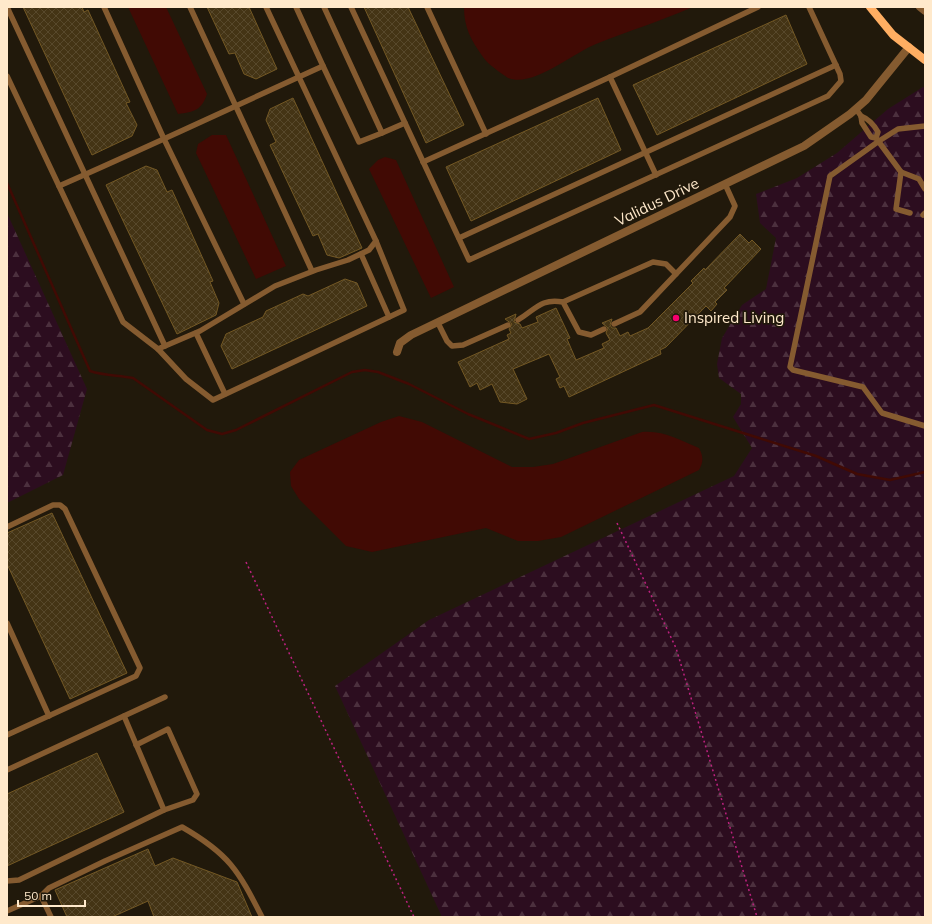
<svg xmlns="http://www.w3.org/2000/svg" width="932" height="924" viewBox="0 0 932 924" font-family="Mulish,sans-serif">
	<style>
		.forest { fill: url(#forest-firs) }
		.water { fill: #410a04 }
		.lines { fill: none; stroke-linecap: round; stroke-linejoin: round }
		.stream { stroke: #410a04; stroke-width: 2.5 }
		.building { fill: url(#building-cross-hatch); stroke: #735824 }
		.path { stroke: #bd217f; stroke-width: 1.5; stroke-dasharray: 2 3; stroke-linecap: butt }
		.lane { stroke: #855b30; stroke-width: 5.5 }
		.street { stroke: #855b30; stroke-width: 8 }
		.secondary { stroke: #ffae62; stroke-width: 8 }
		.poi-dot { fill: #f6006d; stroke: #21190b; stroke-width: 1.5 }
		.labels { text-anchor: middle; stroke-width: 3.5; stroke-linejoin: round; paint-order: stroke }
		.street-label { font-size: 15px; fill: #ffe9cb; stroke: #21190b }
		.poi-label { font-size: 15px; fill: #ffe9cb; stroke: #21190b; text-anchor: start }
	</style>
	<defs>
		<pattern id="forest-firs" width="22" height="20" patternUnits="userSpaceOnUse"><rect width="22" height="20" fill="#2c0d1f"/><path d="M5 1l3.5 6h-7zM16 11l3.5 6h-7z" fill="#4c303e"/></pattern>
		<pattern id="building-cross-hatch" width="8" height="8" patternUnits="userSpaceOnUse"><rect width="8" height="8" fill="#443415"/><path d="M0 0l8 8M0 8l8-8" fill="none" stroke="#57482b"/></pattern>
	</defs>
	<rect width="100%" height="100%" fill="#21190b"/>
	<g class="forest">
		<path d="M923,87l2,1v829h-483l-107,-231 94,-66 305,-144 18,-28 -19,-31 8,-13v-10l-22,-16 -2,-14 5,-26 20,-33 24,-16 10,-51 -16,-15 -4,-29 41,-16 40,-25 51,-44z"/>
		<path d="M7,213l80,176 -24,86 -56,28z"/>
	</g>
	<g class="water">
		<path d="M128,7h38l41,87c-5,16 -13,18 -29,20z"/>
		<path d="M464,7h229c-32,14 -65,24 -97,37 -23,9 -63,44 -88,34 -3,-2 -7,-5 -10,-7 -6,-5 -11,-8 -15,-14 -12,-17 -19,-29 -19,-50z"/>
		<path d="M212,135h14l60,131 -30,13 -60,-126 2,-9z"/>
		<path d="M385,157l11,3 58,127 -23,11 -62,-129 9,-9z"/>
		<path d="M399,416l23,6 90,45h21l20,-3 89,-32c21,-2 38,8 57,16 4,8 5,13 0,22l-138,67 -23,4h-20l-32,-13 -114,24 -26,-6 -47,-47 -8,-13 -1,-14 9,-12 82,-38z"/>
	</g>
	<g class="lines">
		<path class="stream" d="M7,183l83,188c15,5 29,4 43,7l74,52 15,4 14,-4 116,-58 13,-2 13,2 31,12 59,30 61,25 27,-6 27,-10 71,-18 162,51 41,18 33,6 35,-8"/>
	</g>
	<g class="building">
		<path d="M23,7h59l2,5 4,-2 42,92 -4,1 11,22 -5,11 -40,19z"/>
		<path d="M207,7h42l28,62 -21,10 -12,-5 -9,-21 -6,1z"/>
		<path d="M364,7h44l56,118 -38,18z"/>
		<path d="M786,15l21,49 -150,71 -24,-50z"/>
		<path d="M293,98l69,150 -23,10 -12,-3 -9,-21 -5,2 -43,-91 6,-3 -10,-22 4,-11z"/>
		<path d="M598,98l23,52 -150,71 -25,-54z"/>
		<path d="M146,166l11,4 10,22 5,-2 41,91 -3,1 9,21 -3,12 -39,19 -71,-149z"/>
		<path d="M740,234l9,9 3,-3 9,9 -37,39 3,2 -12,12 2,2 -6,7 -5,-5 -40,41 -6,3 1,4 -92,43 -5,-11 -4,2 -4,-9 4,-2 -11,-23 -36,15 14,30 -10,5 -17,-2 -8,-18 -12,6 -3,-7 -7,4 -12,-25 51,-23 -2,-4 4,-2 -2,-4 3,-5 -7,-5 11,-5 -2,8 6,2 2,4 16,-6 -2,-5 20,-9 14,30 -3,1 9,21 28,-12 -2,-4 8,-4 -4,-7 2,-5 -6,-5 10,-4 -2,6 2,3h4l4,8 8,-4 2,4 18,-8 45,-45 -2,-2 13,-13 1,2z"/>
		<path d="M345,279l12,4 10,23 -135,63 -11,-23 5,-12 37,-17 3,-6 37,-17 5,2z"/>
		<path d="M52,513l75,160 -57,26 -63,-135v-31z"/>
		<path d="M97,753l27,59 -117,54v-72z"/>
		<path d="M148,849l7,17 18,-8 64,24 15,35h-98l-6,-16 -36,16h-45l-12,-27z"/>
	</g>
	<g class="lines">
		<g class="path">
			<path d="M617,523l59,125 81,269"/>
			<path d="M246,562l168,355"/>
		</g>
		<g class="lane">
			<path d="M7,7l158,339"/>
			<path d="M104,7l60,132 80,165"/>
			<path d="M190,7l122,264"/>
			<path d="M266,7c37,78 73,156 110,234l-7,9 -21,10 -32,10 -41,16 -75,45 -42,18 -35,-27 -64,-136c89,-39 176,-80 264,-120l36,76 23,-9"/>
			<path d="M296,7l27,59"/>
			<path d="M324,7l58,126 23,-10 -54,-116"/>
			<path d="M427,7l59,127"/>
			<path d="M7,76l52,110"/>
			<path d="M856,109l5,7 1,7 9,14 5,1 25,34 -5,37 14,4"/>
			<path d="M861,116c8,3 13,9 17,16l-2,6"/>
			<path d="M405,123l64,137 359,-164 13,-15 -1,-7 -31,-67"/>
			<path d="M925,126l-27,3 -19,12 -49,35 -40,191 3,3 70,17 19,26 43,13"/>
			<path d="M423,162l187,-85"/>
			<path d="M901,172l18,7 6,10"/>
			<path d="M656,175l-46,-98 148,-70"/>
			<path d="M923,215l2,-2"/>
			<path d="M459,238l377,-173"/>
			<path d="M361,254l28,63"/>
			<path d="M563,302l90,-40 13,2 10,10"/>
			<path d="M518,320c18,-11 23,-22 45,-18l16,30 12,3 13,-6"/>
			<path d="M438,323l9,18 5,5 11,-1 45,-20"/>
			<path d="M614,324l26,-12 90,-95 5,-11 -10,-22"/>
			<path d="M196,333l29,61"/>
			<path d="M158,349l28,30 27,21 191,-90 -28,-69"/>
			<path d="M7,527l46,-22h7l5,4 75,159 -4,8 -129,59"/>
			<path d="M7,623l42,93"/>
			<path d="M136,745l32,-16 29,65 -4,6 -29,10"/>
			<path d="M7,770l158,-73"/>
			<path d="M7,881l12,-1 145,-70 -40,-94"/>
			<path d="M41,896l8,-8 56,-27 77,-34c47,27 56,43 80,90"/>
			<path d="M7,911l34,-15 10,21"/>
		</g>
		<g class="street">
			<path d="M920,7l5,4"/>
			<path d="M397,352l3,-9 11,-8 393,-189 46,-32 16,-14 43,-53"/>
		</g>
		<path class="secondary" d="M870,7l23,28 32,25"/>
	</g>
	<circle class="poi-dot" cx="676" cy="318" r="4"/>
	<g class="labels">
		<g class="street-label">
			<text transform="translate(657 202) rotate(-26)" y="5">Validus Drive</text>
		</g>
		<g class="poi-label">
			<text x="684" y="323">Inspired Living</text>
		</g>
	</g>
	<rect width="932" height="924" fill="none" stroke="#ffe9cb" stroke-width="16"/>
	<path d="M18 900v6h67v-6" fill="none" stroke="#ffe9cb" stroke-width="2"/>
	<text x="24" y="900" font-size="12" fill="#ffe9cb" stroke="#21190b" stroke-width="3" paint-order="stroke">50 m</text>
</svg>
